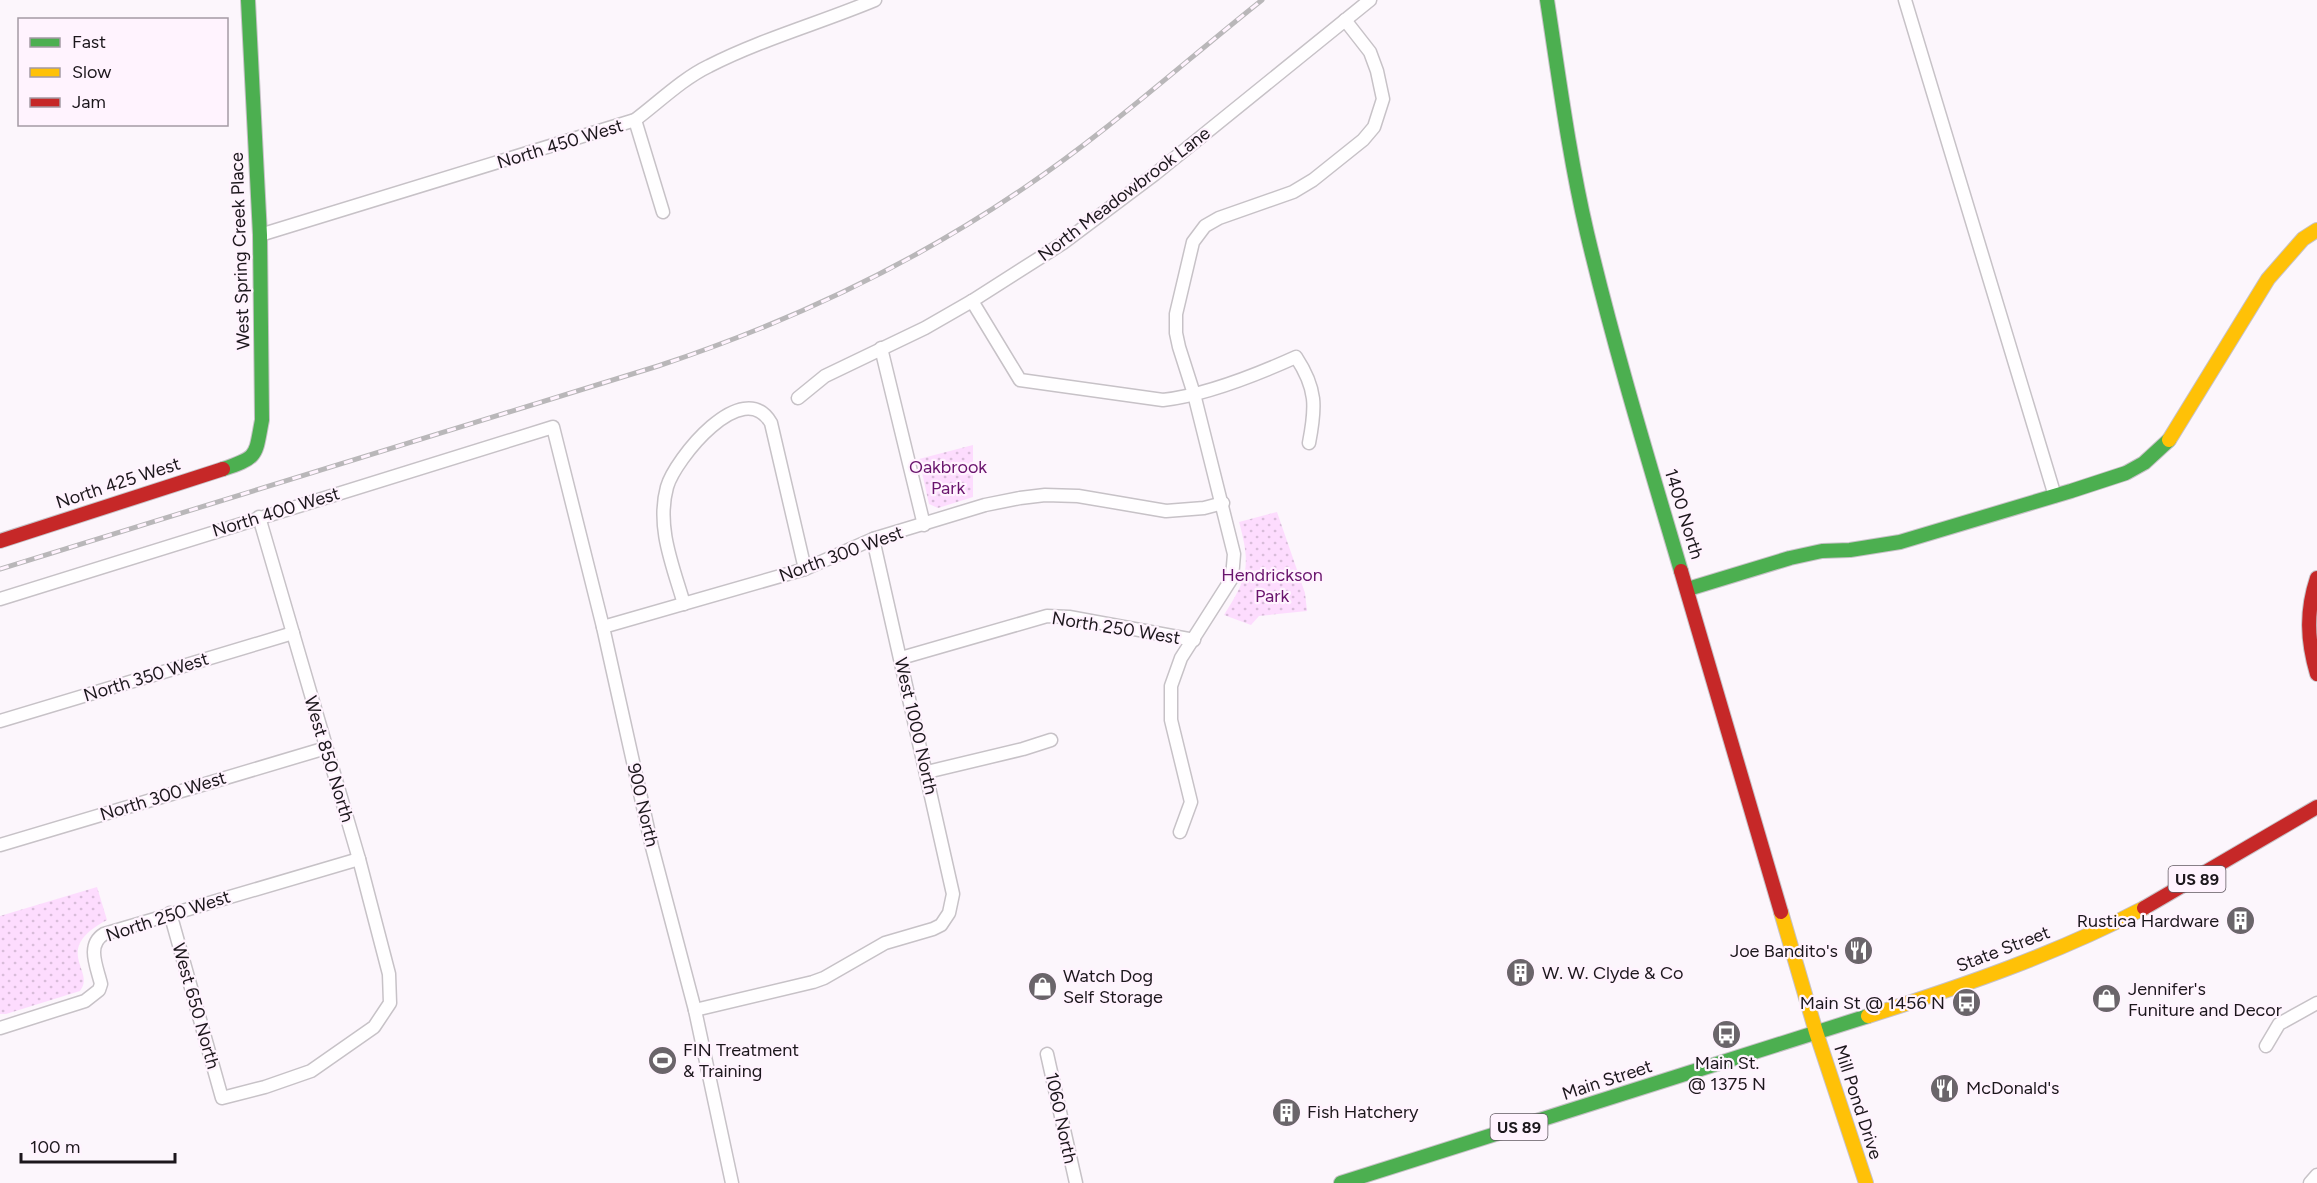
<svg xmlns="http://www.w3.org/2000/svg" width="2317" height="1183" viewBox="0 0 2317 1183" font-family="Figtree,sans-serif">
	<style>
		.park { fill: url(#park-dots) }
		.lines { fill: none; stroke-linecap: round; stroke-linejoin: round }
		.street-casing { stroke: #c7c2c7; stroke-width: 15 }
		.fast-casing { stroke: #c7c2c7; stroke-width: 16 }
		.slow-casing { stroke: #c7c2c7; stroke-width: 16 }
		.jam-casing { stroke: #c7c2c7; stroke-width: 16 }
		.street { stroke: #fffeff; stroke-width: 12 }
		.fast { stroke: #4caf50; stroke-width: 14 }
		.slow { stroke: #ffc107; stroke-width: 14 }
		.jam { stroke: #c62828; stroke-width: 14 }
		.rail-casing { stroke: #b9b7b9; stroke-width: 5 }
		.rail { stroke: #fff3fe; stroke-width: 3; stroke-dasharray: 9; stroke-linecap: butt }
		.labels { text-anchor: middle; stroke-width: 4.5; stroke-linejoin: round; paint-order: stroke }
		.shield { fill: #fff3fe; stroke: #605960; stroke-width: 1.5 }
		.shield-label { font-size: 16px; font-weight: bold; fill: #1c171c }
		.street-label { font-size: 18px; fill: #1c171c; stroke: #fff3fe }
		.park-label { font-size: 18px; fill: #69146d; stroke: #fff3fe }
		.poi-label { font-size: 18px; fill: #1c171c; stroke: #fff3fe; text-anchor: start }
	</style>
	<defs>
		<pattern id="park-dots" width="8" height="8" patternUnits="userSpaceOnUse" patternTransform="scale(1.5)"><rect width="8" height="8" fill="#fddcfe"/><path d="M2 2h.1M6 6h.1" fill="none" stroke="#d8bcd9" stroke-width="1.8" stroke-linecap="round"/></pattern>
	</defs>
	<rect width="100%" height="100%" fill="#fcf6fc"/>
	<g class="park">
		<path d="M973,445v52l-35,11 -9,-4 -10,-45z"/>
		<path d="M1277,512l28,81 2,18 -48,5 -8,9 -27,-10c24,-37 27,-50 15,-93z"/>
		<path d="M97,887l10,33c-57,30 -10,51 -27,71l-74,23h-6v-98z"/>
	</g>
	<g class="lines">
		<defs>
			<g id="street">
				<path d="M1905,0l150,496"/>
				<path d="M635,120l28,92"/>
				<path d="M260,235l375,-115c24,-18 47,-41 74,-54 53,-27 111,-43 166,-66"/>
				<path d="M972,301l48,79 143,20c44,-5 93,-25 133,-43 21,32 20,50 13,86"/>
				<path d="M881,348l43,177"/>
				<path d="M798,398l27,-22 100,-48 47,-27 91,-58 92,-69 215,-174"/>
				<path d="M0,599l553,-172 50,200 49,220 43,163 37,173"/>
				<path d="M684,604c-11,-38 -28,-77 -17,-117 8,-28 76,-112 104,-64l34,146"/>
				<path d="M603,627l202,-58 68,-30 112,-34 35,-7 25,-3 33,1 88,15 38,-3 19,-5"/>
				<path d="M901,658l146,-42 22,1 125,23"/>
				<path d="M0,721l293,-88"/>
				<path d="M927,772l96,-23 28,-9"/>
				<path d="M1180,832l11,-30 -20,-82v-34l10,-28 51,-80 2,-24 -40,-160 -15,-47 -3,-14v-19l17,-72 12,-16 14,-8 74,-26 20,-12 50,-40 11,-13 9,-28 -6,-28 -7,-19 -25,-32"/>
				<path d="M0,845l326,-97"/>
				<path d="M170,913l52,185 43,-11 46,-16 63,-44 16,-24 -1,-29 -30,-115 -100,-342"/>
				<path d="M695,1010l118,-28 11,-4 61,-35 48,-14 8,-4 8,-12 4,-19 -80,-355"/>
				<path d="M0,1028l85,-27 14,-11 2,-6c-4,-17 -15,-39 3,-50l255,-75"/>
				<path d="M2266,1046l13,-22 38,-21"/>
				<path d="M1047,1054l29,129"/>
				<path d="M2310,1183l7,-8"/>
			</g>
			<g id="fast">
				<path d="M1547,0c12,78 22,156 40,233 27,114 61,226 94,338"/>
				<path d="M223,469c36,-12 32,-13 39,-49l-2,-185 -12,-235"/>
				<path d="M1688,589l102,-31 32,-7 28,-1 50,-8 171,-51 55,-18 18,-10 25,-23"/>
				<path d="M1341,1183l527,-167"/>
			</g>
			<g id="slow">
				<path d="M2169,440l99,-161 35,-40 14,-9"/>
				<path d="M1781,912l35,120 50,151"/>
				<path d="M1868,1016c95,-30 188,-62 276,-108"/>
			</g>
			<g id="jam">
				<path d="M0,541l223,-72"/>
				<path d="M1681,571l100,341"/>
				<path d="M2317,578c-11,33 -10,62 0,96"/>
				<path d="M2144,908l173,-101"/>
			</g>
		</defs>
		<use href="#street" class="street-casing"/>
		<use href="#fast" class="fast-casing"/>
		<use href="#slow" class="slow-casing"/>
		<use href="#jam" class="jam-casing"/>
		<use href="#street" class="street"/>
		<use href="#fast" class="fast"/>
		<use href="#slow" class="slow"/>
		<use href="#jam" class="jam"/>
		<defs>
			<path id="rail" d="M0,569l658,-203c130,-43 252,-100 366,-178 83,-56 159,-125 238,-188"/>
		</defs>
		<use href="#rail" class="rail-casing"/>
		<use href="#rail" class="rail"/>
	</g>
	<defs>
		<symbol id="building-disc" viewBox="-11 -11 22 22"><circle r="9.5" fill="#6a656a" stroke="#fff3fe"/><path d="M-4-6H4V6H1V3H-1V6H-4ZM-2.5-4.3h1.7v1.8h-1.7ZM.8-4.3h1.7v1.8H.8ZM-2.5-1h1.7V.8h-1.7ZM.8-1h1.7V.8H.8Z" fill="#fff"/></symbol>
		<symbol id="restaurant-disc" viewBox="-11 -11 22 22"><circle r="9.5" fill="#6a656a" stroke="#fff3fe"/><path d="M-5-6h1v4h1v-4h1v4h1v-4h1v5L-1.5 .5V6h-2V.5L-5-1ZM5-6V6H3V1.5H1.5Q1.5-4 5-6Z" fill="#fff"/></symbol>
		<symbol id="shop-disc" viewBox="-11 -11 22 22"><circle r="9.5" fill="#6a656a" stroke="#fff3fe"/><path d="M-5-2.5h2.3a2.7 3.5 0 0 1 5.4 0H5L5.5 6h-11ZM-1.5-2.5h3a1.5 2.3 0 0 0-3 0Z" fill="#fff"/></symbol>
		<symbol id="bus-disc" viewBox="-11 -11 22 22"><circle r="9.5" fill="#6a656a" stroke="#fff3fe"/><path d="M-5-6H5V4H4V6H2V4H-2V6H-4V4H-5ZM-3.5-4V0h7V-4ZM-3.5 1.2v1.5H-2V1.2ZM2 1.2v1.5H3.5V1.2Z" fill="#fff"/></symbol>
		<symbol id="stadium-disc" viewBox="-11 -11 22 22"><circle r="9.5" fill="#6a656a" stroke="#fff3fe"/><path d="M0-5a6.5 5 0 1 0 0 10a6.5 5 0 1 0 0-10ZM-3.5-1.8h7v3.6h-7Z" fill="#fff"/></symbol>
	</defs>
	<g fill-rule="evenodd">
		<use href="#building-disc" x="2224" y="904" width="33" height="33"/>
		<use href="#restaurant-disc" x="1842" y="934" width="33" height="33"/>
		<use href="#building-disc" x="1504" y="956" width="33" height="33"/>
		<use href="#shop-disc" x="1026" y="970" width="33" height="33"/>
		<use href="#shop-disc" x="2090" y="982" width="33" height="33"/>
		<use href="#bus-disc" x="1950" y="986" width="33" height="33"/>
		<use href="#bus-disc" x="1710" y="1018" width="33" height="33"/>
		<use href="#stadium-disc" x="646" y="1044" width="33" height="33"/>
		<use href="#restaurant-disc" x="1928" y="1072" width="33" height="33"/>
		<use href="#building-disc" x="1270" y="1096" width="33" height="33"/>
	</g>
	<g class="labels">
		<g class="shield">
			<rect x="2168.5" y="866" width="57" height="26" rx="4.5"/>
			<rect x="1490.5" y="1114" width="57" height="26" rx="4.5"/>
		</g>
		<g class="shield-label">
			<text x="2197" y="885">US 89</text>
			<text x="1519" y="1133">US 89</text>
		</g>
		<g class="street-label">
			<text transform="translate(560 144) rotate(-17)" y="6">North 450 West</text>
			<text transform="translate(1124 194) rotate(-37)" y="6">North Meadowbrook Lane</text>
			<text transform="translate(240 251) rotate(-92)" y="6">West Spring Creek Place</text>
			<text transform="translate(118 483) rotate(-18)" y="6">North 425 West</text>
			<text transform="translate(276 512) rotate(-17)" y="6">North 400 West</text>
			<text transform="translate(1684 514) rotate(73)" y="6">1400 North</text>
			<text transform="translate(841 554) rotate(-20)" y="6">North 300 West</text>
			<text transform="translate(1116 628) rotate(9)" y="6">North 250 West</text>
			<text transform="translate(146 677) rotate(-17)" y="6">North 350 West</text>
			<text transform="translate(916 726) rotate(77)" y="6">West 1000 North</text>
			<text transform="translate(329 759) rotate(73)" y="6">West 850 North</text>
			<text transform="translate(163 796) rotate(-17)" y="6">North 300 West</text>
			<text transform="translate(643 805) rotate(77)" y="6">900 North</text>
			<text transform="translate(168 916) rotate(-18)" y="6">North 250 West</text>
			<text transform="translate(2003 949) rotate(-21)" y="6">State Street</text>
			<text transform="translate(196 1006) rotate(74)" y="6">West 650 North</text>
			<text transform="translate(1607 1080) rotate(-18)" y="6">Main Street</text>
			<text transform="translate(1858 1102) rotate(72)" y="6">Mill Pond Drive</text>
			<text transform="translate(1061 1118) rotate(78)" y="6">1060 North</text>
		</g>
		<g class="park-label">
			<text x="948" y="473">Oakbrook<tspan x="948" dy="21">Park</tspan></text>
			<text x="1272" y="581">Hendrickson<tspan x="1272" dy="21">Park</tspan></text>
		</g>
		<g class="poi-label">
			<text x="2219" y="927" text-anchor="end">Rustica Hardware</text>
			<text x="1838" y="957" text-anchor="end">Joe Bandito's</text>
			<text x="1542" y="979">W. W. Clyde &amp; Co</text>
			<text x="1063" y="982">Watch Dog<tspan x="1063" dy="21">Self Storage</tspan></text>
			<text x="2128" y="995">Jennifer's<tspan x="2128" dy="21">Funiture and Decor</tspan></text>
			<text x="1945" y="1009" text-anchor="end">Main St @ 1456 N</text>
			<text x="683" y="1056">FIN Treatment<tspan x="683" dy="21">&amp; Training</tspan></text>
			<text x="1727" y="1069" text-anchor="middle">Main St.<tspan x="1727" dy="21">@ 1375 N</tspan></text>
			<text x="1966" y="1094">McDonald's</text>
			<text x="1307" y="1118">Fish Hatchery</text>
		</g>
	</g>
	<rect x="18" y="18" width="210" height="108" fill="#fff3fe" stroke="#a49ba4" stroke-width="1.5"/>
	<rect x="30" y="38" width="30" height="9" fill="#4caf50" stroke="#a49ba4" stroke-width="1.5"/>
	<text x="72" y="48" font-size="18" fill="#1c171c">Fast</text>
	<rect x="30" y="68" width="30" height="9" fill="#ffc107" stroke="#a49ba4" stroke-width="1.5"/>
	<text x="72" y="78" font-size="18" fill="#1c171c">Slow</text>
	<rect x="30" y="98" width="30" height="9" fill="#c62828" stroke="#a49ba4" stroke-width="1.5"/>
	<text x="72" y="108" font-size="18" fill="#1c171c">Jam</text>
	<path d="M21 1153v9h154v-9" fill="none" stroke="#1c171c" stroke-width="3"/>
	<text x="30" y="1153" font-size="18" fill="#1c171c" stroke="#fff3fe" stroke-width="4.5" paint-order="stroke">100 m</text>
</svg>
